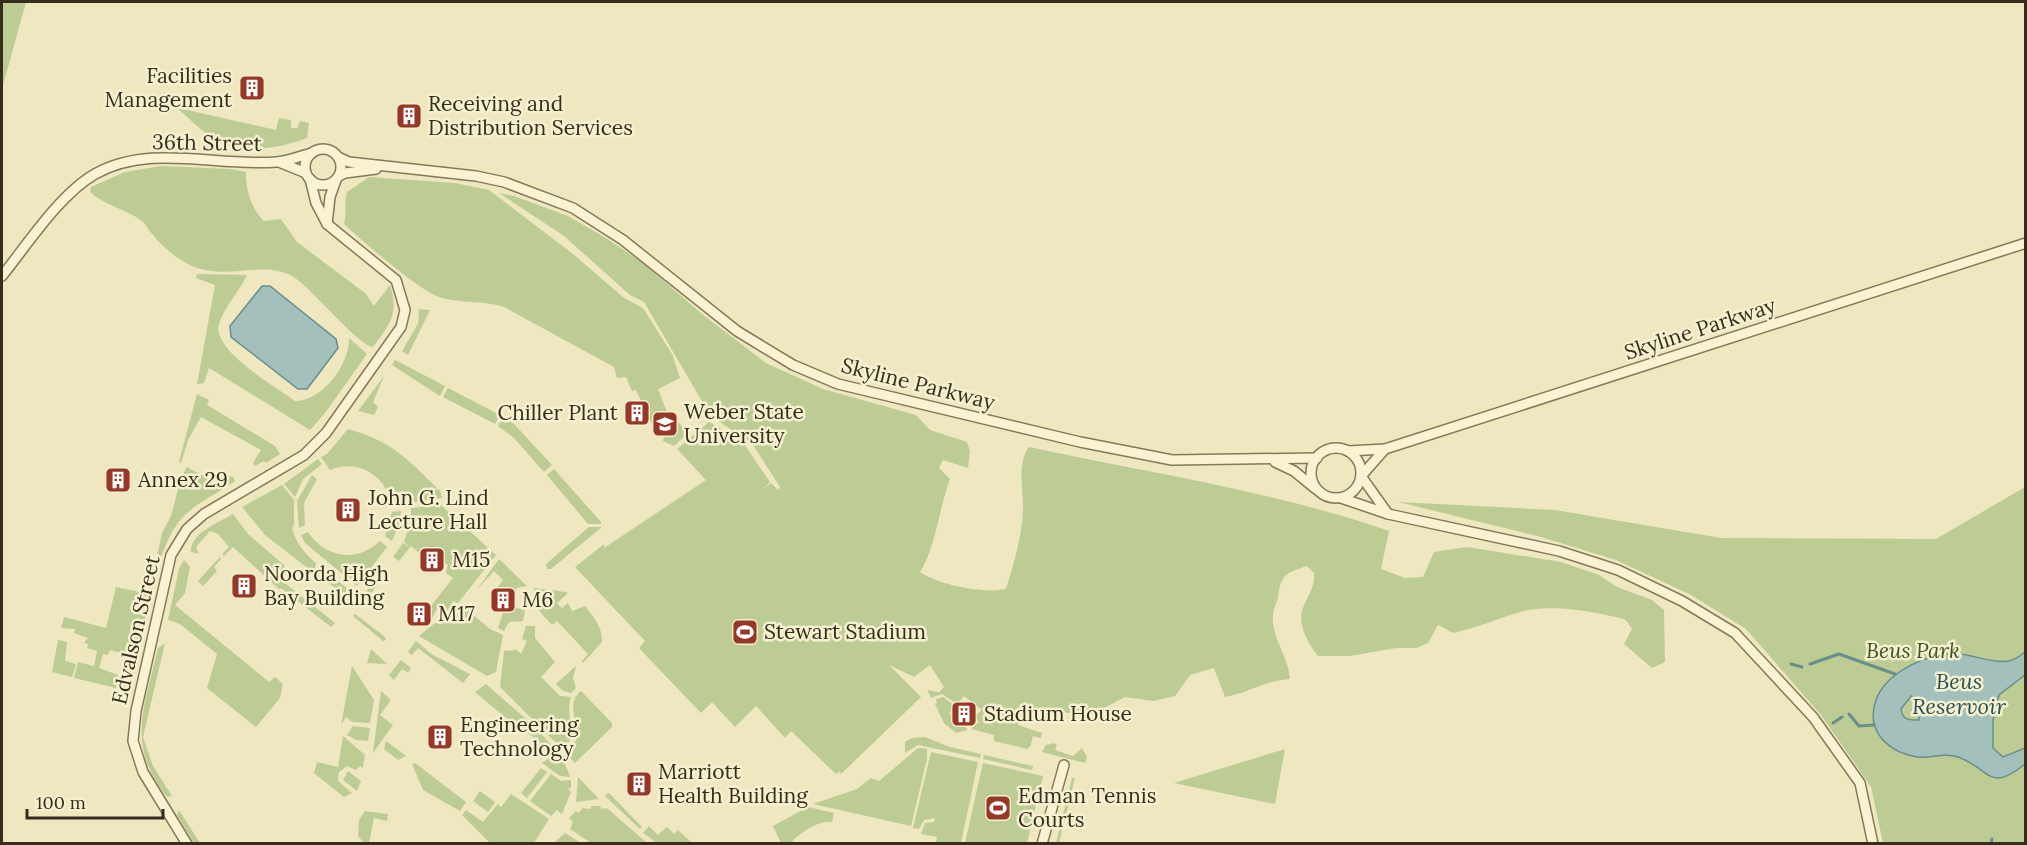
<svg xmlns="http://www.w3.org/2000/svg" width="2027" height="845" viewBox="0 0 2027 845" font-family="Lora,serif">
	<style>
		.green { fill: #bdcc94 }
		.water { fill: #a3c0bc; stroke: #6a8e8a; stroke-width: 1.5; fill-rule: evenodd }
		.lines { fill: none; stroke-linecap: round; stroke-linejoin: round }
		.stream { stroke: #6a8e8a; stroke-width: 3 }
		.minor-casing { stroke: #877858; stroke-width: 12 }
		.minor { stroke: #f9f3d3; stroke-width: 9 }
		.labels { text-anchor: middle; stroke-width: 5; stroke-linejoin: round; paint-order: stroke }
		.poi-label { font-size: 21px; fill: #362d1c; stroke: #f5f0cf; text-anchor: start }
		.street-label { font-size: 21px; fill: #362d1c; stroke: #f5f0cf }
		.park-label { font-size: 21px; font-style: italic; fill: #3f5323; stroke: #f5f0cf }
		.water-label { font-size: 22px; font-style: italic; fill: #2b5356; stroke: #f5f0cf }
	</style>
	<rect width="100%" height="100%" fill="#eee7c0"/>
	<g class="green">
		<path d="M2,2h24l-24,87z"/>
		<path d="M183,99v10l93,21 3,-12 12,2v8h6l3,-7 9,2 -2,15c-25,10 -66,17 -91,2 -14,-8 -27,-22 -40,-33z"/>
		<path d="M161,166l69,3 16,3c-1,16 6,39 18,49l17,-2 16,23 68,51 9,13 16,-21c9,29 0,39 -17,62 -14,-1 -61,-58 -78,-69 -27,-18 -63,0 -94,-9 -17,-4 -37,-20 -48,-34 -4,-4 -7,-11 -11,-14 -16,-12 -38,-16 -52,-29l1,-5 34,-15z"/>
		<path d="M369,177l86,6 34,7 84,64 51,44 19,10 29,46 8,24 -22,11 9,23 13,12 7,10 -13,12 -11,-5 1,-6 -5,-9 -5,2 -18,-38 -4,1 -6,-14 -9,1 -3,-11 -110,-60c-21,-7 -44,-3 -65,-10 -20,-7 -76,-55 -95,-73 3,-10 0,-21 3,-32z"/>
		<path d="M499,193l15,3 54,20 38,22 37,25 59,51 64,49 57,26 93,26 14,15 37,12 3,9 -2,17 -25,-8 -4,8 11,11c-11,29 -14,68 -30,93 19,13 64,22 86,17 8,-26 17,-55 17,-83 0,-17 -6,-44 6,-59 120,26 245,44 360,84l-8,38 24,9 18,-1 11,-25 33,-5 94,15 38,13 18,12 35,13 12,10 1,52 -13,6 -28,-24 8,-15 -6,-9c-26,-8 -75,-16 -102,-9 -24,6 -46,17 -71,22l-15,-8 -10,18 -11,5h-21l-46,8h-32c-10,-12 -21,-32 -15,-48 5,-13 12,-20 11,-35l-7,-7c-22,7 -26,9 -29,31 -1,6 -5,12 -5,18 -2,22 16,43 17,64 -24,1 -42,14 -65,18l-11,-29 -24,7 -15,21 -22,5 -28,-4 -34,18c-15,-4 -20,-1 -34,-3l-5,5 -30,-7 -4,15 24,8 -1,5 -8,-2 -3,11 -3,2 -33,-8v-6l-23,-6 8,-7 -4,-6 7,-6 -18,-14 -7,8 -15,-10 -11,4 -4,-8 12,2 5,-5 -14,-22 -16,12 -25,-12 32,32 -80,77 -2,-2 -3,2 -45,-43 -6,7 -29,-32 -21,21 -23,-25 -11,11 -62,-65 6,-7 -70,-74 29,-23v4l102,-68 -29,-31 32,-27 33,19 28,41 -8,8 9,-7 7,7 2,-3 -27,-42 -43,-30 -66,-113 -14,-7 -66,-59z"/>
		<path d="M197,274l50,1c-8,17 -23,32 -28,49 -8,26 57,63 76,77 27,1 55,-37 54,-63l18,16 -42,59 -15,17 -101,-62 -5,15 -7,1 18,-99 -19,-7z"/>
		<path d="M419,309l11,1 -22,45 -6,-4 16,-27z"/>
		<path d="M395,360l50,26 -5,10 -48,-31z"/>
		<path d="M384,376l-11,26 5,5 -4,8 -16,-4z"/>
		<path d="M448,388l52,27 -5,9 -52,-27z"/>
		<path d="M197,394l12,6 -2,5 68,41 5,8 -14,9 -2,-2 -9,5 -2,-3 8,-13 -60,-33 -13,23 -7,23 -2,-1z"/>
		<path d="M503,417l11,7 38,41 -8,7 -30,-34 -16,-12z"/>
		<path d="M348,429c41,11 59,29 88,58l-1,2 5,1 2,8 -50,7c-6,-29 -33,-47 -62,-35l-9,-13 6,-3z"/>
		<path d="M318,459l4,5 -19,15 -8,18 -11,-13z"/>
		<path d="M187,467l31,17 7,-9 8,2 2,4c-18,13 -38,21 -53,37 -30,33 -40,127 -52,172l-9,-1 8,-29 -5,-1 1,-5 -15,-4 -2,5 -5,-1 -4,14 19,7 -2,13 -42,-10 4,-16 16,4 3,-15 -10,-3 1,-4 -4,-1 4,-5 -14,-5 1,-4 -14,-1 3,-11 42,11 10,-41 33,7 13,-61 9,-17 10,-38z"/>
		<path d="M554,469l47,53v2h-13l-41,-49z"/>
		<path d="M312,475l5,4 -13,24 1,22 -6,3 -2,-27z"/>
		<path d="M282,485l12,15v26l-2,2c4,15 12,25 24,35l-2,10 -49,-38 -23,-28z"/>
		<path d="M2025,487v356h-142l-12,-56 -50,-72 -75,-86 -55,-34 -75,-35 -75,-23 -143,-35 157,8 166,28 215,1z"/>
		<path d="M441,505l55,50 -38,48 -6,-2v6l-10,6 -4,-6 -6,11 -13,9 -3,-2 37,-47 -7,-5 2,-8 -25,-18 -5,5 -7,-6 -12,15 -6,-4 10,-14 6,4 -5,-6 6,-16h4v-6l-3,-1v-10z"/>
		<path d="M401,511l-2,13 -7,17 -7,-5 7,-24z"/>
		<path d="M233,514l15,20 36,31 1,18 50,40 -4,4 -50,-39 -2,1 -46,-42 -9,9 -2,-2 7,-7 -11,-13 -8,-3 -14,16 3,7 -8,-2c-1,-19 27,-29 42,-38z"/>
		<path d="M589,527h13l-51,42h-4l-1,-5z"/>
		<path d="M308,532c17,26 49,31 72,9l7,6 -30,39 -52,-43 -4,-8z"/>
		<path d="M220,557l1,2 -7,8 3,4 -14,15 -5,-5z"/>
		<path d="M499,559l28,27 -11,2 -4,19 13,3 -2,11 -14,1 -5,9 -6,-3 13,-39 -12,-2 -4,13 -1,-8 9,-12 -9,-9 -18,20z"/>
		<path d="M184,560l6,7 -5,26 -10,12 94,77 6,-5 8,7 -3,14 -24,29 -49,-39 10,-34 -37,-30 -12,-4 11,-51z"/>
		<path d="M319,566l29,23 -2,3h-4l-25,-16z"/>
		<path d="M384,568l4,3 -19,25 -4,-3z"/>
		<path d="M534,588l31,4 3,1 -11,10 5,5 6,-5 4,8 13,-5c8,10 18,22 17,36l-19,21 -1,-2 6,-7 -31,-33 -5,4 -12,-13z"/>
		<path d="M465,608l25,21 13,6 -7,37 -9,4 -68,-40 16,-13 6,1 4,-3 -1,-3 11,-6 3,2z"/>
		<path d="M355,614l29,22 2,4 -3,1 -30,-25z"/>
		<path d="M526,626h9v12l20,24 -14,15 19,19 11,1c-6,17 7,38 -6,51h-4l-61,-61 4,-36 13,-1 4,4 6,-13 -5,-2z"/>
		<path d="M58,640l9,2 -2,19 11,3 -4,13 -20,-5z"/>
		<path d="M416,641l17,14 37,19 -7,9 -45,-35 -6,7 -4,-3z"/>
		<path d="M165,643l-22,94 10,29 19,30 -5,1c-42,-52 -22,-91 -9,-149z"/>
		<path d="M371,649l16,15 -20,-1z"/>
		<path d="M401,660l10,8 -3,5 -6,-4 -8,11 -5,-5z"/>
		<path d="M352,666l22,34 -4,23 -18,-1 -6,-5 -5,8z"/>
		<path d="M576,666l-3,12 3,10 -5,5 -8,-2 -7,-7z"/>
		<path d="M486,684c25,23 75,60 84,93l-10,-1 -18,-13 7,-5 -2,-2 3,-6 -29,-22 -4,-2 -4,6 -11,-8 4,-6 -31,-26z"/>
		<path d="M381,691l10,9 -11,15 13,10 -20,28z"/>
		<path d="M581,691l31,32v4l-37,36 -8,-8c4,-8 10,-12 10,-22 0,-15 -11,-30 4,-42z"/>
		<path d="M943,697l12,9 -6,7 19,17 -12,3 -12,-10 -9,-19 2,-1 -1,-4z"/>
		<path d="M353,726l17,2 -2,13 -12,-1 -9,-5z"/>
		<path d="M343,736l22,19 -2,13 -3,-2 -4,4 -9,-4 -8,6 -1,9 14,12 -8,4 -30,-24 3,-11 21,5z"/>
		<path d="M925,737l25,10 31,7 -1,4 -62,-13 -13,8v-11l7,-4z"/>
		<path d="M386,741l20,15 -8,4 -14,-11z"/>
		<path d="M1054,743l3,2 -2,5 18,6 9,-8 5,9 -2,6 -43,-11 4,-7z"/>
		<path d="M918,748l9,1v10l-16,67 -98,-22 44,-15 14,-11 8,3z"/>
		<path d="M1285,749l-10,55 -101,-21z"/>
		<path d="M931,752l47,10 -17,81h-25l1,-6 -16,-3 4,-11 9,-1 1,-4 -11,2 -5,9 -6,-1z"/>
		<path d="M984,755l49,11 -1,4 -49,-11z"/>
		<path d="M415,763l51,39 -6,9 -37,-21 -11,-26z"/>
		<path d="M983,763l60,13 -16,67h-62z"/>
		<path d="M541,768l6,4 -20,26 -6,-5z"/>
		<path d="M348,771l13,10 -4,10 -14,-11z"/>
		<path d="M551,774l10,7 10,-1v8l-3,1 3,3 -9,22 -5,-4 -6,6 -21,-15z"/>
		<path d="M578,777l21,22 -23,3z"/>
		<path d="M1072,778h3l-16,65h-3z"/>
		<path d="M480,791l15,11 -7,10 -15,-11z"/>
		<path d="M609,793l33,34 -2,2 -35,-33z"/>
		<path d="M511,794l38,25 -15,24h-44l-28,-28 4,-5 17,12 15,-18 3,3z"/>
		<path d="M591,806h9l2,4 1,-2 5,1 39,34h-56l-21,-14 3,-7 -4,-4 7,-7 2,2 5,-5 8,1z"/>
		<path d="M808,807l26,6 -2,9c-13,-2 -33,11 -41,21h-10l-8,-17z"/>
		<path d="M179,810l21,33h-6l-17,-28z"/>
		<path d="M365,811l23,3 -1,7 -13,-3 -5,25h-5l-6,-7 1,-16z"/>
		<path d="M649,826l9,9 9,-8 7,7 4,-4 14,13h-35l-14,-10z"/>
		<path d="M565,833l16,10h-27z"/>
	</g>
	<g class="water">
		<path d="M262,286h8l66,53 2,9 -31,41h-9l-67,-52 -1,-11z"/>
		<path d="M2025,652v23l-26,20 -6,25v28l10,9 22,-9v16c-37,30 -35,4 -67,-7 -14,-5 -28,2 -41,0 -29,-5 -52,-26 -41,-57 10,-28 54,-49 83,-46 15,1 36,10 50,7 6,-1 12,-6 16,-9zM1911,696l7,2 1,22c-10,0 -16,1 -18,-11z"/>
	</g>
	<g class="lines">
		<g class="stream">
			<path d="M1954,642l3,11"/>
			<path d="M1791,664l11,3"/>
			<path d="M1810,664l29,-10 56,20"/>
			<path d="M1849,714l10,12 15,-1"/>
			<path d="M1833,723l9,-6"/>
			<path d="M1991,844l1,-5"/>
		</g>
		<defs>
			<g id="minor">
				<circle cx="323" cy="167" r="18"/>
				<path d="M338,157l11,5 127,14 28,6 69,26 50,32 114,91 56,34 45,19 242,58 92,18 145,-2"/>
				<path d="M279,162l27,11"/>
				<path d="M339,176l6,-3 31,-4"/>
				<path d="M327,224l3,-27 6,-17"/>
				<path d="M2,276c25,-31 58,-82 93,-102 55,-31 121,-7 181,-12 12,-1 24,-6 36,-9"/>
				<circle cx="1336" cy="473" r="25"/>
				<path d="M1348,451l37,-2 641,-206"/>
				<path d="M1275,462l19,9 22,18"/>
				<path d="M1362,475l23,-26"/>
				<path d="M1361,476l27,38"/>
				<path d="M1341,498l47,16 171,37 59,19 64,31 53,32 78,84 47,66 13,61"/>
				<path d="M187,844l-44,-72 -10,-31 3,-30 35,-156 16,-26 17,-15 100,-59 22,-22 75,-106 4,-17 -9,-30 -69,-56 -11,-21 -6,-24"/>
				<path d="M1042,844l22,-79"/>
			</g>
		</defs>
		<use href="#minor" class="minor-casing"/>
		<use href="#minor" class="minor"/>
	</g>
	<defs>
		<symbol id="building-square" viewBox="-11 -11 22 22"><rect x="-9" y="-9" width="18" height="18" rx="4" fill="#963727" stroke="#f5f0cf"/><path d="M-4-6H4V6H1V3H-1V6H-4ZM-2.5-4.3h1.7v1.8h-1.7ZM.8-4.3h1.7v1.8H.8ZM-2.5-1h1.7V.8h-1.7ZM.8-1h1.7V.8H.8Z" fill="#fff"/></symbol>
		<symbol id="university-square" viewBox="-11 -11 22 22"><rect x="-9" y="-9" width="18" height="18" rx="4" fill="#963727" stroke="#f5f0cf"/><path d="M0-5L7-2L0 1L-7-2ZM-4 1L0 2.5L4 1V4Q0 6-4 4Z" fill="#fff"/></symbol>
		<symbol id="stadium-square" viewBox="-11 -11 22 22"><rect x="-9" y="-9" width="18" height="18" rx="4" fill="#963727" stroke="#f5f0cf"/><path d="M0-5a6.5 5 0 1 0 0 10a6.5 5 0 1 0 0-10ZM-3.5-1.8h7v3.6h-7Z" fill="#fff"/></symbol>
	</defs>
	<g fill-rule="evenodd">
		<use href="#building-square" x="237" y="73" width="30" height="30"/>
		<use href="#building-square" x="394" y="101" width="30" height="30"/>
		<use href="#building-square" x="622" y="398" width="30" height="30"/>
		<use href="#university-square" x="650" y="409" width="30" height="30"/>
		<use href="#building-square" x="103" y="465" width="30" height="30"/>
		<use href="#building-square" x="333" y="495" width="30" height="30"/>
		<use href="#building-square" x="417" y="545" width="30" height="30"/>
		<use href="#building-square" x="229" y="571" width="30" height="30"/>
		<use href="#building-square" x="488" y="585" width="30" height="30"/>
		<use href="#building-square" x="404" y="599" width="30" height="30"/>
		<use href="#stadium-square" x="730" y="617" width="30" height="30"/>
		<use href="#building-square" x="949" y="699" width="30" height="30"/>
		<use href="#building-square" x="425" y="722" width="30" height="30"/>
		<use href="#building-square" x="624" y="769" width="30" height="30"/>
		<use href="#stadium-square" x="983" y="793" width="30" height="30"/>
	</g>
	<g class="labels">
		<g class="poi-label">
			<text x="232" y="83" text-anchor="end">Facilities<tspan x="232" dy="24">Management</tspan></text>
			<text x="428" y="111">Receiving and<tspan x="428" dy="24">Distribution Services</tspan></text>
			<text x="684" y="419">Weber State<tspan x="684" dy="24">University</tspan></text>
			<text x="618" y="420" text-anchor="end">Chiller Plant</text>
			<text x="138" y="487">Annex 29</text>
			<text x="368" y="505">John G. Lind<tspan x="368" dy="24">Lecture Hall</tspan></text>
			<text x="452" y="567">M15</text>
			<text x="264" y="581">Noorda High<tspan x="264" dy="24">Bay Building</tspan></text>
			<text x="522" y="607">M6</text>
			<text x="438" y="621">M17</text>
			<text x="764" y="639">Stewart Stadium</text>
			<text x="984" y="721">Stadium House</text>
			<text x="460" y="732">Engineering<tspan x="460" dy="24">Technology</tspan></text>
			<text x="658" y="779">Marriott<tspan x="658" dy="24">Health Building</tspan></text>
			<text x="1018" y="803">Edman Tennis<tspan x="1018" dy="24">Courts</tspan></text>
		</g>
		<g class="street-label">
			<text transform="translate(207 143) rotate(1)" y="7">36th Street</text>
			<text transform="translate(1700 329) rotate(-18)" y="7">Skyline Parkway</text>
			<text transform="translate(918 384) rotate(14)" y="7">Skyline Parkway</text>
			<text transform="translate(136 630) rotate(-77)" y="7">Edvalson Street</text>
		</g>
		<g class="park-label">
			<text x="1913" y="658">Beus Park</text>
		</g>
		<g class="water-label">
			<text x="1959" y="689">Beus<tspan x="1959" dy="25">Reservoir</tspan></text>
		</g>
	</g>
	<rect width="2027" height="845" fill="none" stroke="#362d1c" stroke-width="6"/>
	<path d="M27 809v9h136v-9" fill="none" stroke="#362d1c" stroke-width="3"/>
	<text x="36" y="809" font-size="18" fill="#362d1c" stroke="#f5f0cf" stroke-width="4.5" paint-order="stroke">100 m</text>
</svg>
